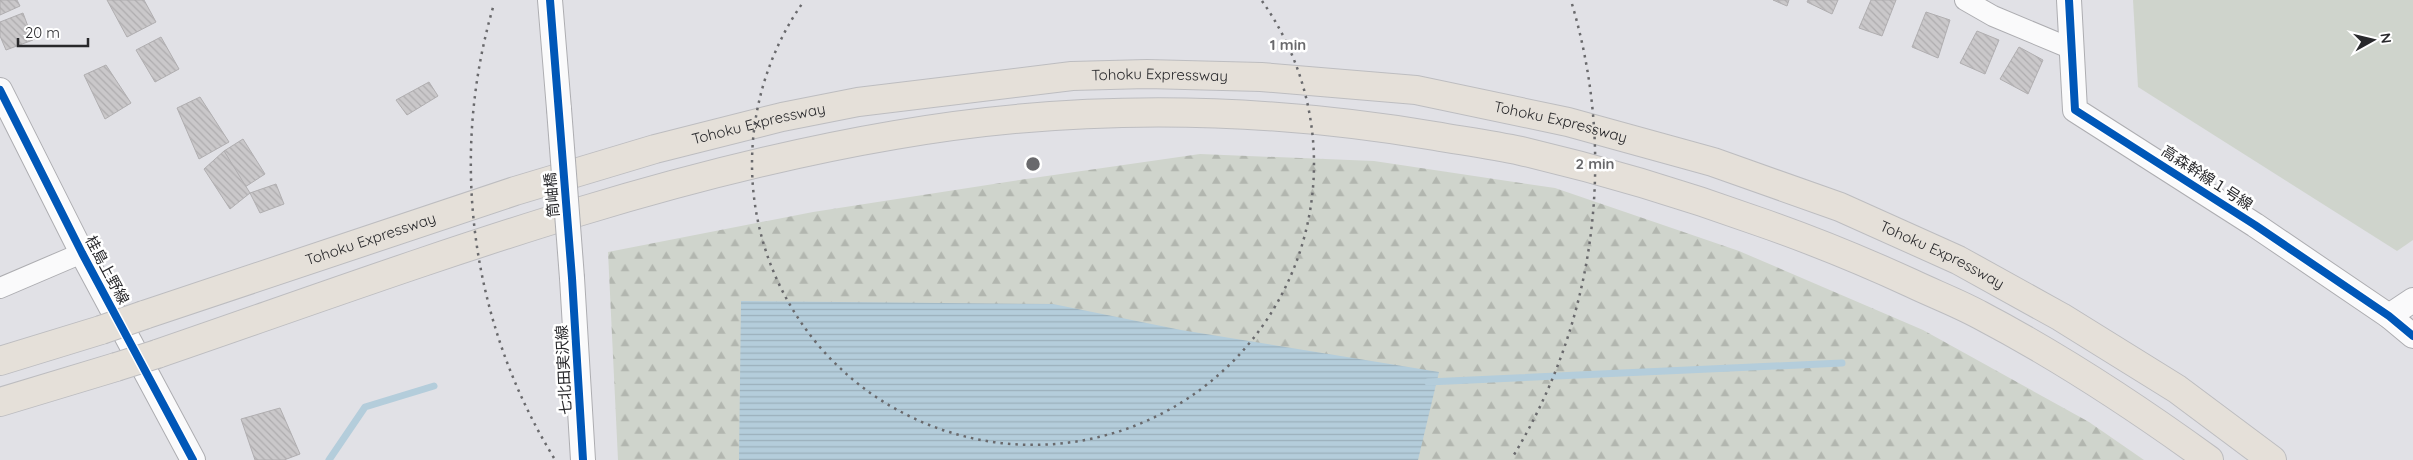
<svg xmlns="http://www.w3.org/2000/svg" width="2413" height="460" viewBox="0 0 2413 460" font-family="Quicksand,'Noto Sans JP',sans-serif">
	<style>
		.forest { fill: url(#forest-firs) }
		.pitch { fill: #cfd4cc }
		.water { fill: url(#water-rules) }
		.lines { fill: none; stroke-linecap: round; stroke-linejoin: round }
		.stream { stroke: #b4cddb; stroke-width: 7 }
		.building { fill: url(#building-back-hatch); stroke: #b0aeb0 }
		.minor-casing { stroke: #adadb1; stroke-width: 22 }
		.tertiary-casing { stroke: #adadb1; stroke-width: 26 }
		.motorway-casing { stroke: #bdbdc0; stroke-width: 30 }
		.minor { stroke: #fafafb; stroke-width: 20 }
		.tertiary { stroke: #fafafb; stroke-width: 24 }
		.motorway { stroke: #e5e0d9; stroke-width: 28 }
		.tertiary-bridge-casing { stroke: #adadb1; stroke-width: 26; stroke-linecap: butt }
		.motorway-bridge-casing { stroke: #bdbdc0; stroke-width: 30; stroke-linecap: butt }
		.tertiary-bridge { stroke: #fafafb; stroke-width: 24 }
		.motorway-bridge { stroke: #e5e0d9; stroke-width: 28 }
		.cycleway-casing { stroke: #fff; stroke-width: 11 }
		.cycleway { stroke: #0057b8; stroke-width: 8 }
		.ring { fill: none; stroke: #69696c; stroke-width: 2.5; stroke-dasharray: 2.5 5 }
		.labels { text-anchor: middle; stroke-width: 5; stroke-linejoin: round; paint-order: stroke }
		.street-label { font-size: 15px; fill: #28282b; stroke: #fff }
		.centre { fill: #69696c; stroke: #fff; stroke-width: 2.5 }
		.ring-label { font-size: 15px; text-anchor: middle; font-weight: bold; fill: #69696c; stroke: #fff; stroke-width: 5; stroke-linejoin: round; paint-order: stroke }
	</style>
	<defs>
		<pattern id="forest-firs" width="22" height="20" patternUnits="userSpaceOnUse" patternTransform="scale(1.25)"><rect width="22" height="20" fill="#cfd4cc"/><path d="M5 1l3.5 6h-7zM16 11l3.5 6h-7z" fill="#b2b6af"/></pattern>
		<pattern id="water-rules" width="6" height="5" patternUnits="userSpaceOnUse" patternTransform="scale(1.25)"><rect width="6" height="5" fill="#b4cddb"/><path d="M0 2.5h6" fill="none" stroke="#9bb0bc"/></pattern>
		<pattern id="building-back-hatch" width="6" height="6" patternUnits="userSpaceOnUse" patternTransform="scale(1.25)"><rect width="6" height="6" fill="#cac8ca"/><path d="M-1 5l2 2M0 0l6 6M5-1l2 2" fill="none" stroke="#aeacae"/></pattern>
	</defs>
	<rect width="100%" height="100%" fill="#e1e1e6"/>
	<path class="forest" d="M1200,154l174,7 181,27 184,63 184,79 166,92 55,38h-1526l-10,-208 205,-40 213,-33z"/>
	<path class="pitch" d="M2133,0h280v240l-16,11 -259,-164z"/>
	<path class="water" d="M741,301l312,3 128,26 258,42 -21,88h-679z"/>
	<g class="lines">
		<g class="stream">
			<path d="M1428,382l414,-19"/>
			<path d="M329,460l36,-53 69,-21"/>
		</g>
	</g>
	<g class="building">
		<path d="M0,0h17l3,6 -20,9z"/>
		<path d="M107,0h37l12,22 -29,15z"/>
		<path d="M1773,0h16l-2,6z"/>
		<path d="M1808,0h30l-6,14 -25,-12z"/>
		<path d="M1871,0h25l-14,36 -23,-8z"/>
		<path d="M1926,12l24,8 -12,38 -26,-11z"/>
		<path d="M23,13l10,27 -27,10 -6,-14v-14z"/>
		<path d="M1977,31l22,9 -14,34 -25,-11z"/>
		<path d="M161,37l18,32 -24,13 -19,-32z"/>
		<path d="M2019,47l24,13 -15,34 -28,-15z"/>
		<path d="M106,65l25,38 -26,16 -21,-44z"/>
		<path d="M429,82l9,14 -31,19 -11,-15z"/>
		<path d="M200,97l29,45 -30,17 -22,-51z"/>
		<path d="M243,139l22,35 -20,13 -21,-36z"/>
		<path d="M224,151l26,42 -20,16 -26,-40z"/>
		<path d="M276,184l8,20 -24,9 -10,-20z"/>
		<path d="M280,408l20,46 -16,6h-29l-14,-41z"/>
	</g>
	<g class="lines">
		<defs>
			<g id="minor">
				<path d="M1965,0l28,16 79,33"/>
				<path d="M0,288l82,-35"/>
			</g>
			<g id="tertiary">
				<path d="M550,0l9,109"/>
				<path d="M2069,0l6,110 180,115 134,91 24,20"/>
				<path d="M0,90l82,163 111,207"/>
				<path d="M572,278l11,182"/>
				<path d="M2389,316l24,-16"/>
			</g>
			<g id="motorway">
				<path id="s1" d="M144,315l371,-124 140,-42 127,-32 76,-15 214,-26 75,-2 114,3 155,13 152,32 145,40 127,45 118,53 103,57 116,72 95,71"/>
				<path d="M157,354c242,-83 485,-176 738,-219 178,-31 362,-29 540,1 29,5 58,9 86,15 81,19 161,43 239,71 52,18 101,38 151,61 23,11 47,20 69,32 80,42 156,92 229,145"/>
				<path d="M0,361l101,-31"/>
				<path d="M0,402l116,-35"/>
			</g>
		</defs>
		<use href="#minor" class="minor-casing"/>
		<use href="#tertiary" class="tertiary-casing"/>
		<use href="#motorway" class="motorway-casing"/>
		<use href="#minor" class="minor"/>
		<use href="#tertiary" class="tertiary"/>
		<use href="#motorway" class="motorway"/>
		<defs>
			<path id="tertiary-bridge" d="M559,109l13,169"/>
			<g id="motorway-bridge">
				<path d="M101,330l43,-15"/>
				<path d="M116,367l41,-13"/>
			</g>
		</defs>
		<use href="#tertiary-bridge" class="tertiary-bridge-casing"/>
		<use href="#motorway-bridge" class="motorway-bridge-casing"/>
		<use href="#tertiary-bridge" class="tertiary-bridge"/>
		<use href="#motorway-bridge" class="motorway-bridge"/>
		<defs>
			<g id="cycleway">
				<path d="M550,0l22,278 11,182"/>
				<path d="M2069,0l6,110 180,115 134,91 24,20"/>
				<path d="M0,90l82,163 111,207"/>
			</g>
		</defs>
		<use href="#cycleway" class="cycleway-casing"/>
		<use href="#cycleway" class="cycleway"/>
	</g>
	<g class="ring">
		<path d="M1262 1A281 281 0 1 1 804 1"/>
		<path d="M554 458A562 562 0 0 1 494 4M1572 4A562 562 0 0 1 1512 458"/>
	</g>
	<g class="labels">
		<g class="street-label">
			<text dy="5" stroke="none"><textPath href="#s1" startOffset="1049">Tohoku Expressway</textPath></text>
			<text dy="5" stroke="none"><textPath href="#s1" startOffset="1454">Tohoku Expressway</textPath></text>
			<text dy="5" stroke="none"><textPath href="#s1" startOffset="644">Tohoku Expressway</textPath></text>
			<text transform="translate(2207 178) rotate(33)" y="5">高森幹線１号線</text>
			<text transform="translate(552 195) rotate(-95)" y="5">筒岫橋</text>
			<text dy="5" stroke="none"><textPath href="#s1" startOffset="239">Tohoku Expressway</textPath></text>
			<text dy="5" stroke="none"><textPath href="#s1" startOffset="1859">Tohoku Expressway</textPath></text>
			<text transform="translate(107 270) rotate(62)" y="5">桂島上野線</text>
			<text transform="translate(564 370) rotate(-93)" y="5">七北田実沢線</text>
		</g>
	</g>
	<circle cx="1033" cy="164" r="8" class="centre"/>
	<g class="ring-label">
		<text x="1288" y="50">1 min</text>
		<text x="1595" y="169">2 min</text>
	</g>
	<g transform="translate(2373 40) rotate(82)" stroke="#ffffff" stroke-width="4" paint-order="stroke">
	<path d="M0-4L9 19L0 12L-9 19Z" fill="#28282b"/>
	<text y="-8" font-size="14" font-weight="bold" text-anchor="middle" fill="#28282b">N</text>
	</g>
	<path d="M18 38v8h70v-8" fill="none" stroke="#28282b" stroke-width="2.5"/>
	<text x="25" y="38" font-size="15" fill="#28282b" stroke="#ffffff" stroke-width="4" paint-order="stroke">20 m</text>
</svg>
